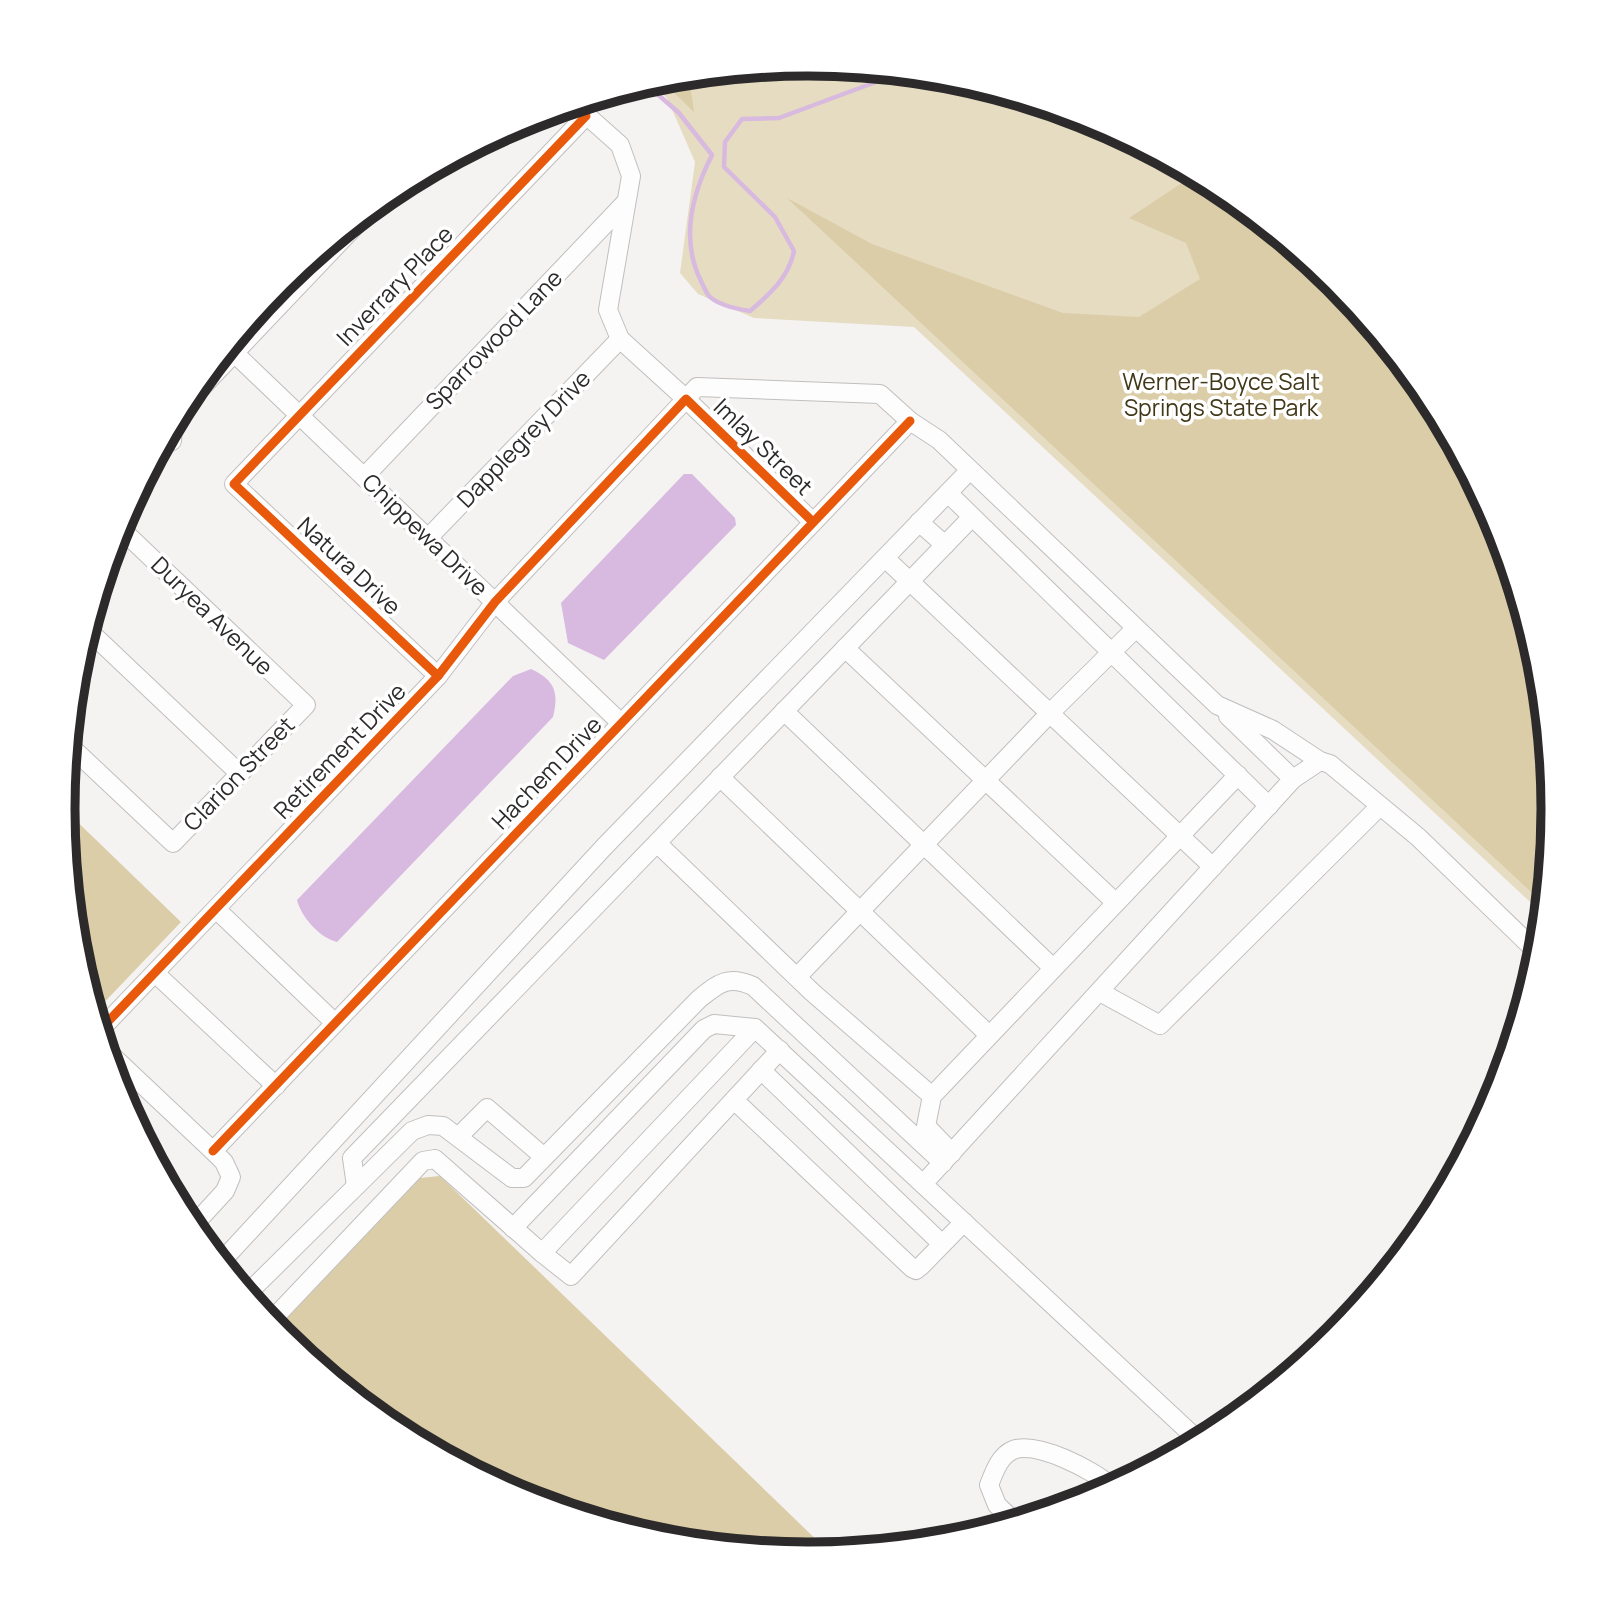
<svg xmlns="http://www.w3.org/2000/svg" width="1616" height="1618" viewBox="0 0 1616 1618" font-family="Manrope,sans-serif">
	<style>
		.green { fill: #e6dcc2 }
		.forest { fill: #dbcda7 }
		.water { fill: #d8b9df }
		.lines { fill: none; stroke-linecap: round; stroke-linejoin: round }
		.stream { stroke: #d8b9df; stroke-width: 4.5 }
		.minor-casing { stroke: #c0bfbe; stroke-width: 20 }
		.minor { stroke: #fefdfd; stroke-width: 18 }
		.cycleway-casing { stroke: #fff; stroke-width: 13 }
		.cycleway { stroke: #e8590c; stroke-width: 9 }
		.labels { text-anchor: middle; stroke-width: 7; stroke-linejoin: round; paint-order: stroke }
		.street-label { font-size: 23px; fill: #2c2a2a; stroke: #fff }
		.park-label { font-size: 23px; fill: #413719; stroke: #fff }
		.rim { fill: none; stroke: #2c2a2a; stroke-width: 9 }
	</style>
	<rect width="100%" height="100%" fill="#f5f3f2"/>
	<path class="green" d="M808,64l146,14 139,43 129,69 113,92 93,113 68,129 43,140 14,145 -10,105 -629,-587 -160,-9 -56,-24 -18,-21 15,-111 -28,-64 -16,-16z"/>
	<g class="forest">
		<path d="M684,76l6,7 4,29 -34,-33z"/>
		<path d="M1194,175l28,15 113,93 93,112 68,129 43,140 14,145 -9,95 -757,-706 85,46 191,69 76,4 61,-38 -14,-36 -57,-25z"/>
		<path d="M63,808l118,114 -86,90 -18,-58z"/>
		<path d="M440,1176l357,345 32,31 -21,2 -146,-14 -139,-43 -129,-69 -113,-92 -5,-6 144,-152z"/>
	</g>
	<g class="water">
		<path d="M684,474h8l43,44 1,7 -132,135 -36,-17 -7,-40z"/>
		<path d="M531,669c24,11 28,24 22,48l-216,225c-17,-4 -36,-25 -40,-42l216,-224z"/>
	</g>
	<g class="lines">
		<path class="stream" d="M646,84l33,29 33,42c-20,39 -32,84 -11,126 2,4 5,11 8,15 9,9 28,13 41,15 20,-17 39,-34 44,-60l-19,-34 -51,-50 1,-25 17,-23 37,-1 121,-45"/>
		<defs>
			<g id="minor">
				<path d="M575,105l45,40 11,31 -23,134 12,29 66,60 11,-12 183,7 30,27 29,19 278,265 56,25 47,31"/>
				<path d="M228,347l393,376"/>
				<path d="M182,408l194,-204"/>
				<path d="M172,441l1,-18"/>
				<path d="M364,477l261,-274"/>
				<path d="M948,493l321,313"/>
				<path d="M919,522l26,23"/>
				<path d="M428,538l192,-199"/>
				<path d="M885,558l328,309"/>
				<path d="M88,630l152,144"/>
				<path d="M845,648l270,254"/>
				<path d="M438,676l-204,-192 352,-368"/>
				<path d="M784,711l269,257"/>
				<path d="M1228,716l65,63"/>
				<path d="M69,745l104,98 133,-138 -187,-178"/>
				<path d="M720,777l269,258"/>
				<path d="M657,843l155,149 120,104"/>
				<path d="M216,909l119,114"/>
				<path d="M155,973l121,113"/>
				<path d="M797,977l253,-264 86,-85"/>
				<path d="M1100,992l60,33 220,-219"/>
				<path d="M100,1030l338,-354 57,-74 191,-203 127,123"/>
				<path d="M106,1050l107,101 11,11 7,15 -6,14 -33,36"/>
				<path d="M761,1070l181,174"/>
				<path d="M734,1100l178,168 4,2 5,-4 43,-44"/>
				<path d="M459,1136l28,-28 57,49"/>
				<path d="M213,1151l697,-730"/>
				<path d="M952,1153l-26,-27 6,-30 306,-321"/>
				<path d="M923,1184l370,-405 27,-18 10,3 88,73 121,117"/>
				<path d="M356,1186l-4,-28 620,-641"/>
				<path d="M513,1228l191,-199 10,-5 41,4"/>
				<path d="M542,1253l29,23 209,-226"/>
				<path d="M221,1262l383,-415 366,-377"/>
				<path d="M247,1294l165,-163 16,-6 15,1 69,52h12l175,-179c20,-16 29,-24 54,-13l190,177"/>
				<path d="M270,1322l153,-161 12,-2 107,94 213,-225 444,413"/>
				<path d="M1014,1521l-17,-16 -8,-20c5,-12 10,-29 24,-35 24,-9 81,20 99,37"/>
			</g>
		</defs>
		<use href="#minor" class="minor-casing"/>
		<use href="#minor" class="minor"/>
		<defs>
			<g id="cycleway">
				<path d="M438,676l-204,-192 352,-368"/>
				<path d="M100,1030l338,-354 57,-74 191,-203 127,123"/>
				<path d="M213,1151l697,-730"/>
			</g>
		</defs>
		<use href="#cycleway" class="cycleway-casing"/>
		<use href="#cycleway" class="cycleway"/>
	</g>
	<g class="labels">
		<g class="street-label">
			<text transform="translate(395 286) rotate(-46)" y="8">Inverrary Place</text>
			<text transform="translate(494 340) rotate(-46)" y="8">Sparrowood Lane</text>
			<text transform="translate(524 439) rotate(-46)" y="8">Dapplegrey Drive</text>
			<text transform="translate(763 447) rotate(44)" y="8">Imlay Street</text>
			<text transform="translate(425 535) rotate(44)" y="8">Chippewa Drive</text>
			<text transform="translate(349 566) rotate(43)" y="8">Natura Drive</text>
			<text transform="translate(212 616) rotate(44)" y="8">Duryea Avenue</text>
			<text transform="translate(340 751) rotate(-46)" y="8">Retirement Drive</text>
			<text transform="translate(547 773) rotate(-46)" y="8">Hachem Drive</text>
			<text transform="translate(239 774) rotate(-46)" y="8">Clarion Street</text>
		</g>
		<g class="park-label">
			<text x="1221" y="390">Werner-Boyce Salt<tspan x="1221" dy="26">Springs State Park</tspan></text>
		</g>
	</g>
	<path d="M0 0H1616V1618H0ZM75 809a733 733 0 1 1 1466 0a733 733 0 1 1-1466 0Z" fill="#fff" fill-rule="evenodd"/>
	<path class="rim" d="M75 809a733 733 0 1 1 1466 0a733 733 0 1 1-1466 0Z"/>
</svg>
